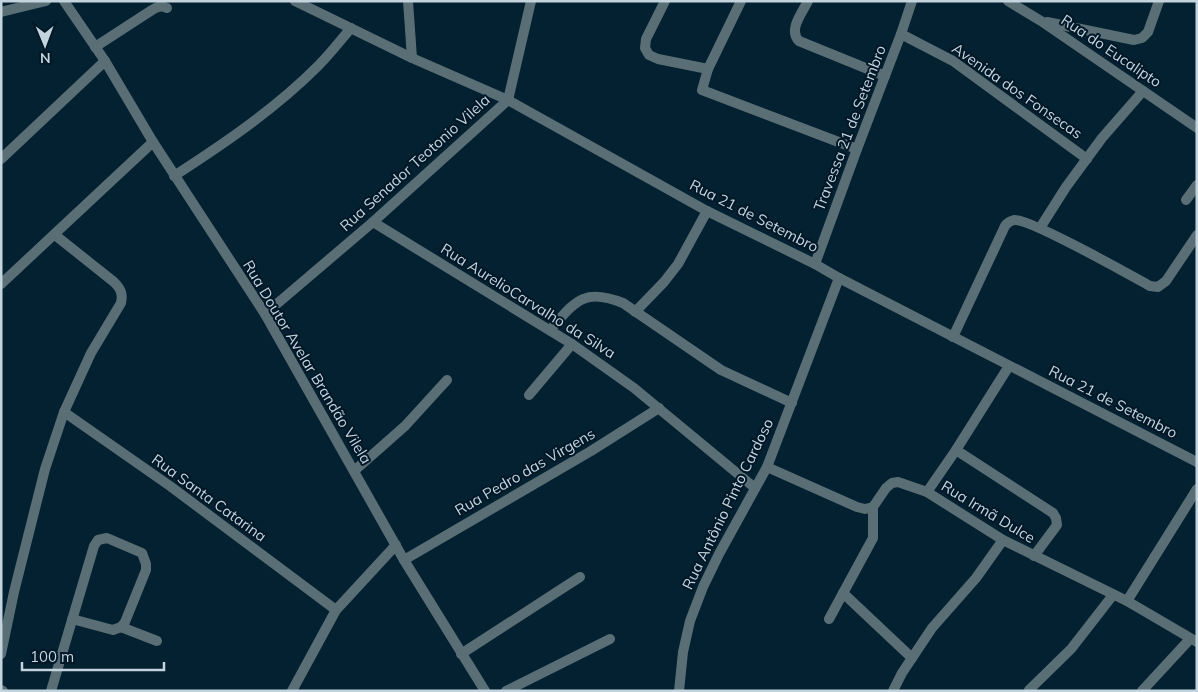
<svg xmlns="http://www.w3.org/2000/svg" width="1198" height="692" viewBox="0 0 1198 692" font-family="Mulish,sans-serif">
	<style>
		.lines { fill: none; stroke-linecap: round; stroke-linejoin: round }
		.minor { stroke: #596f75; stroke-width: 10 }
		.labels { text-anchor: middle; stroke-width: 4; stroke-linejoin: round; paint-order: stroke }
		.street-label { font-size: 15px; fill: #c4d4de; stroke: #001827 }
	</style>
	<rect width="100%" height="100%" fill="#042131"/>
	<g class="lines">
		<g class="minor">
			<path d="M64,1l41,60 48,81 112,172 139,246 81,131"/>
			<path d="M295,1l117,57 96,42 199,111 108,53 24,14 358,184"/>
			<path d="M408,1l4,57"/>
			<path d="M665,1l-19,38 -1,9 4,7 9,4 50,10"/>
			<path d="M741,1l-33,68 -6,21 155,59"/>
			<path d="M808,1c-6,12 -20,29 -9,40l86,35"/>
			<path d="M1008,1l33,20 156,107"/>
			<path d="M1,12l45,-11"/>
			<path d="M1047,22l87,18 8,-2 6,-6 11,-31"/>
			<path d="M901,34l52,27 134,98"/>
			<path d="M95,47l57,-37c5,-3 9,-5 15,-2"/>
			<path d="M1,159l104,-98"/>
			<path d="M174,176c51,-33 101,-67 144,-110 12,-12 22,-25 33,-38"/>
			<path d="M1186,200l11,-15"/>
			<path d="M373,222l199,122 62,44 121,100"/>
			<path d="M1040,228l26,-41 36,-49 41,-47"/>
			<path d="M815,264l42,-115 44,-115 11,-33"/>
			<path d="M1,284l152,-142"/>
			<path d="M635,312l29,-30 14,-18 29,-53"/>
			<path d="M265,314l108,-92 135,-122 23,-99"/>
			<path d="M550,330c25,-28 33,-43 73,-27l98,67 71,33"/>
			<path d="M953,337l52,-111c2,-3 5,-5 9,-6 15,-2 116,55 136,66l8,1 8,-6 31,-46"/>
			<path d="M529,395l43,-51"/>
			<path d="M64,412l106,74 166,124"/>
			<path d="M956,450l97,63 3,5 1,7 -23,31"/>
			<path d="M767,467l90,40 8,2 8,-2 13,-19 6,-5 6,-1 29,10 76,48 124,61 70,41"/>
			<path d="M354,471l51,-45 42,-46"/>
			<path d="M927,492l29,-42 53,-84"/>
			<path d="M404,560l187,-109 68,-43"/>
			<path d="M843,593l69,65"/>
			<path d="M1127,601l70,-112"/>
			<path d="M829,619l44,-81v-31"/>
			<path d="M121,627l36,14"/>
			<path d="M1,654l13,-62 31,-123 19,-57 27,-59 30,-50c2,-9 0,-14 -7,-21l-59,-47"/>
			<path d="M461,654l119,-77"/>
			<path d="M1,690l2,1"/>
			<path d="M1029,690l42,-41 42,-54"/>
			<path d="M51,691l43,-145 4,-6 9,-2 35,15 4,11v6l-21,52 -4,5 -8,3 -41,-11"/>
			<path d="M292,691l44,-81 60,-65"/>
			<path d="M506,691l104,-52"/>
			<path d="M679,691l4,-39 7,-31 13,-34 16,-33 48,-87 72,-189"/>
			<path d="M893,691l9,-18 30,-45 44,-50 27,-38"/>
			<path d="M1142,691l48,-52"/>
		</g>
	</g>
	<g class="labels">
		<g class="street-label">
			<text transform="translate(1111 51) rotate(34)" y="5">Rua do Eucalipto</text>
			<text transform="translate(1017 91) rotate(35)" y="5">Avenida dos Fonsecas</text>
			<text transform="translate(850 128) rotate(-69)" y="5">Travessa 21 de Setembro</text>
			<text transform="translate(415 163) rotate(-42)" y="5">Rua Senador Teotonio Vilela</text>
			<text transform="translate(754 216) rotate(27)" y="5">Rua 21 de Setembro</text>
			<text transform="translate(528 301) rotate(32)" y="5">Rua AurelioCarvalho da Silva</text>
			<text transform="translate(307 362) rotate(59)" y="5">Rua Doutor Avelar Brandão Vilela</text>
			<text transform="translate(1113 402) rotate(27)" y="5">Rua 21 de Setembro</text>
			<text transform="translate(525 472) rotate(-30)" y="5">Rua Pedro das Virgens</text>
			<text transform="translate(209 498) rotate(36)" y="5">Rua Santa Catarina</text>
			<text transform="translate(728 504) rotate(-64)" y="5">Rua Antônio Pinto Cardoso</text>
			<text transform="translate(988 512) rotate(31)" y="5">Rua Irmã Dulce</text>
		</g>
	</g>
	<rect width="1198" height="692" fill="none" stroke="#c4d4de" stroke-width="5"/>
	<g transform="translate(45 45) rotate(179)" stroke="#001827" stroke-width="4" paint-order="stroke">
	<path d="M0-4L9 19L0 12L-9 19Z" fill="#c4d4de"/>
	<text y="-8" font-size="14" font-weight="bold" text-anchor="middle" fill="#c4d4de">N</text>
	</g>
	<path d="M22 662v8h142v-8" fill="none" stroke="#c4d4de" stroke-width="2.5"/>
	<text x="30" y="662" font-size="15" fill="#c4d4de" stroke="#001827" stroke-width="4" paint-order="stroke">100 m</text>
</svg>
